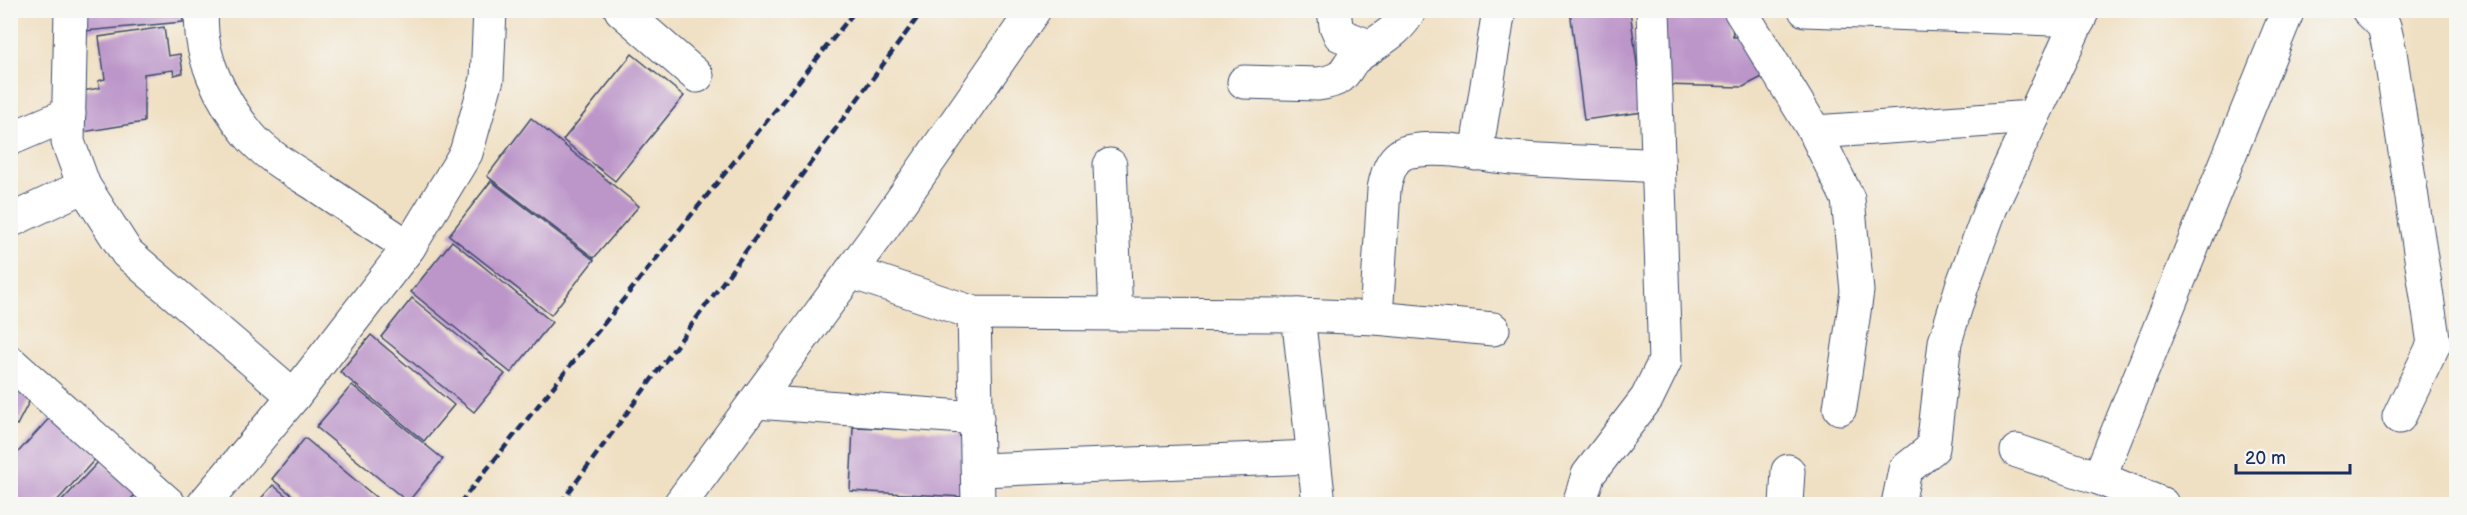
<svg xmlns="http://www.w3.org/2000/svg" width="2467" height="515" viewBox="0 0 2467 515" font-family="'Balsamiq Sans',sans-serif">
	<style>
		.building { fill: #bc95c9 }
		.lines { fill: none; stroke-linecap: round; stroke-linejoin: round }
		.street-casing { stroke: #3b4a6d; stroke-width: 35 }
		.street { stroke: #fff; stroke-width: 33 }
		.rail { stroke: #1b2f5e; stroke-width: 4.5; stroke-dasharray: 9 4.5; stroke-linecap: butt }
	</style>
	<rect width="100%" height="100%" fill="#f6f6f2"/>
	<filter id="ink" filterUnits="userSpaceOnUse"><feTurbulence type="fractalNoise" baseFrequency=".0167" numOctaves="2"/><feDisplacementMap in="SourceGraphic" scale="12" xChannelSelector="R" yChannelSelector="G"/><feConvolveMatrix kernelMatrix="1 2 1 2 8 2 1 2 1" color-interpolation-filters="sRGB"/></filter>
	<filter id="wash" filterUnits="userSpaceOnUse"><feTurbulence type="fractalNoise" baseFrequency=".008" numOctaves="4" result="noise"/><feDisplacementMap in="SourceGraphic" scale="24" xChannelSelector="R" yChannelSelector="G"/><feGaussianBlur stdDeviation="1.35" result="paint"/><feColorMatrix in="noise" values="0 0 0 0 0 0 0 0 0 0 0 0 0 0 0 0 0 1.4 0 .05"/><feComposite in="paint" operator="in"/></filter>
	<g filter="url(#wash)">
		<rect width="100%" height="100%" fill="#f0e0c3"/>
		<g id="blocks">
			<g class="building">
				<path d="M83,10h99l1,12 -98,9z"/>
				<path d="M1570,10h60l13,102 -59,8z"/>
				<path d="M1665,10h66l2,27h12l21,38 -23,12 -80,-2z"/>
				<path d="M164,27l4,29 12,-2 3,19 -9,2 -1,-5 -29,4v48l-61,10 -7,-40 24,-4 -2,-7 7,-2 -6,-42z"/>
				<path d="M632,54l52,42 -69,85 -52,-41z"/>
				<path d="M531,118l108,88 -45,52 -107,-82z"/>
				<path d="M491,181l103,79 -43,55 -102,-80z"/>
				<path d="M452,241l100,81 -41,51 -100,-81z"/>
				<path d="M412,298l93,76 -31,38 -93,-75z"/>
				<path d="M371,335l83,70 -30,36 -84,-69z"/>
				<path d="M10,383l23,11 -16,31 -7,-3z"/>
				<path d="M352,385l91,74 -35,43 -92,-75z"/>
				<path d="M53,414l46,41 -45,49h-44v-43z"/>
				<path d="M853,427l115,5 -4,65 -114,-6z"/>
				<path d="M305,438l79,66h-81l-31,-25z"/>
				<path d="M100,460l37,33 -11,11h-67z"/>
				<path d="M273,485l23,19h-40z"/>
			</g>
		</g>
	</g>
	<g filter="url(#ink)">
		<use href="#blocks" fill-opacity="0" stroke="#3b4a6d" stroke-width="1.5"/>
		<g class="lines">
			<defs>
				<g id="street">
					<path d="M71,10l-3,132 16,44 43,67 167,143"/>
					<path d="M202,10c-5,45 20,92 48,126 16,19 42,34 63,47 32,22 64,43 96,64"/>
					<path d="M621,10l76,66"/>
					<path d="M1334,10l2,16 4,9 29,11"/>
					<path d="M1740,10l75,122 33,67 9,92 -17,117"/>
					<path d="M1805,10l274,10"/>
					<path d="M2368,10l16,16 6,26 44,292 -35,73"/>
					<path d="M1244,82l74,2c7,-1 16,-3 22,-7 6,-5 9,-13 14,-18 20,-17 44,-25 56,-49"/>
					<path d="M1815,132l218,-15"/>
					<path d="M10,139l59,-25"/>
					<path d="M1476,154l23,-144"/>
					<path d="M1110,165l6,149"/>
					<path d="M10,221l74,-35"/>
					<path d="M851,272l123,41 324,2 21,189"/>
					<path d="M974,313l4,191"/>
					<path d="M1298,315l78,3 117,11"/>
					<path d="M1376,318l8,-129c3,-16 8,-35 27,-38 32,-6 69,4 101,7 48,4 97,5 146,8"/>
					<path d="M10,362l159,142"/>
					<path d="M756,402l221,16"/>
					<path d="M2017,451l82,27 63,26"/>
					<path d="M979,470l333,-13"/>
					<path d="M2099,478l189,-468"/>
					<path d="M204,504l90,-108 115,-149 57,-94 21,-74 3,-69"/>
					<path d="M680,504l194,-264 160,-230"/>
					<path d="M1579,504l9,-29 59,-77 18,-37 -12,-351"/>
					<path d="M1786,504l2,-33"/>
					<path d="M1898,504l7,-34 28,-22 12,-106 17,-56 29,-79 92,-197"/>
				</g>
			</defs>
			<use href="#street" class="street-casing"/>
			<use href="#street" class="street"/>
			<g class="rail">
				<path d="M459,504l397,-494"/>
				<path d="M560,504l363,-494"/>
			</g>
		</g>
	</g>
	<rect width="2467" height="515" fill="none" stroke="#f6f6f2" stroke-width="36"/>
	<path d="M2236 464v9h114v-9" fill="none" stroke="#1b2f5e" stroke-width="3"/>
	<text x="2245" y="464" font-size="18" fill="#1b2f5e" stroke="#f6f6f2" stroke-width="4.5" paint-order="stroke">20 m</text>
</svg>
